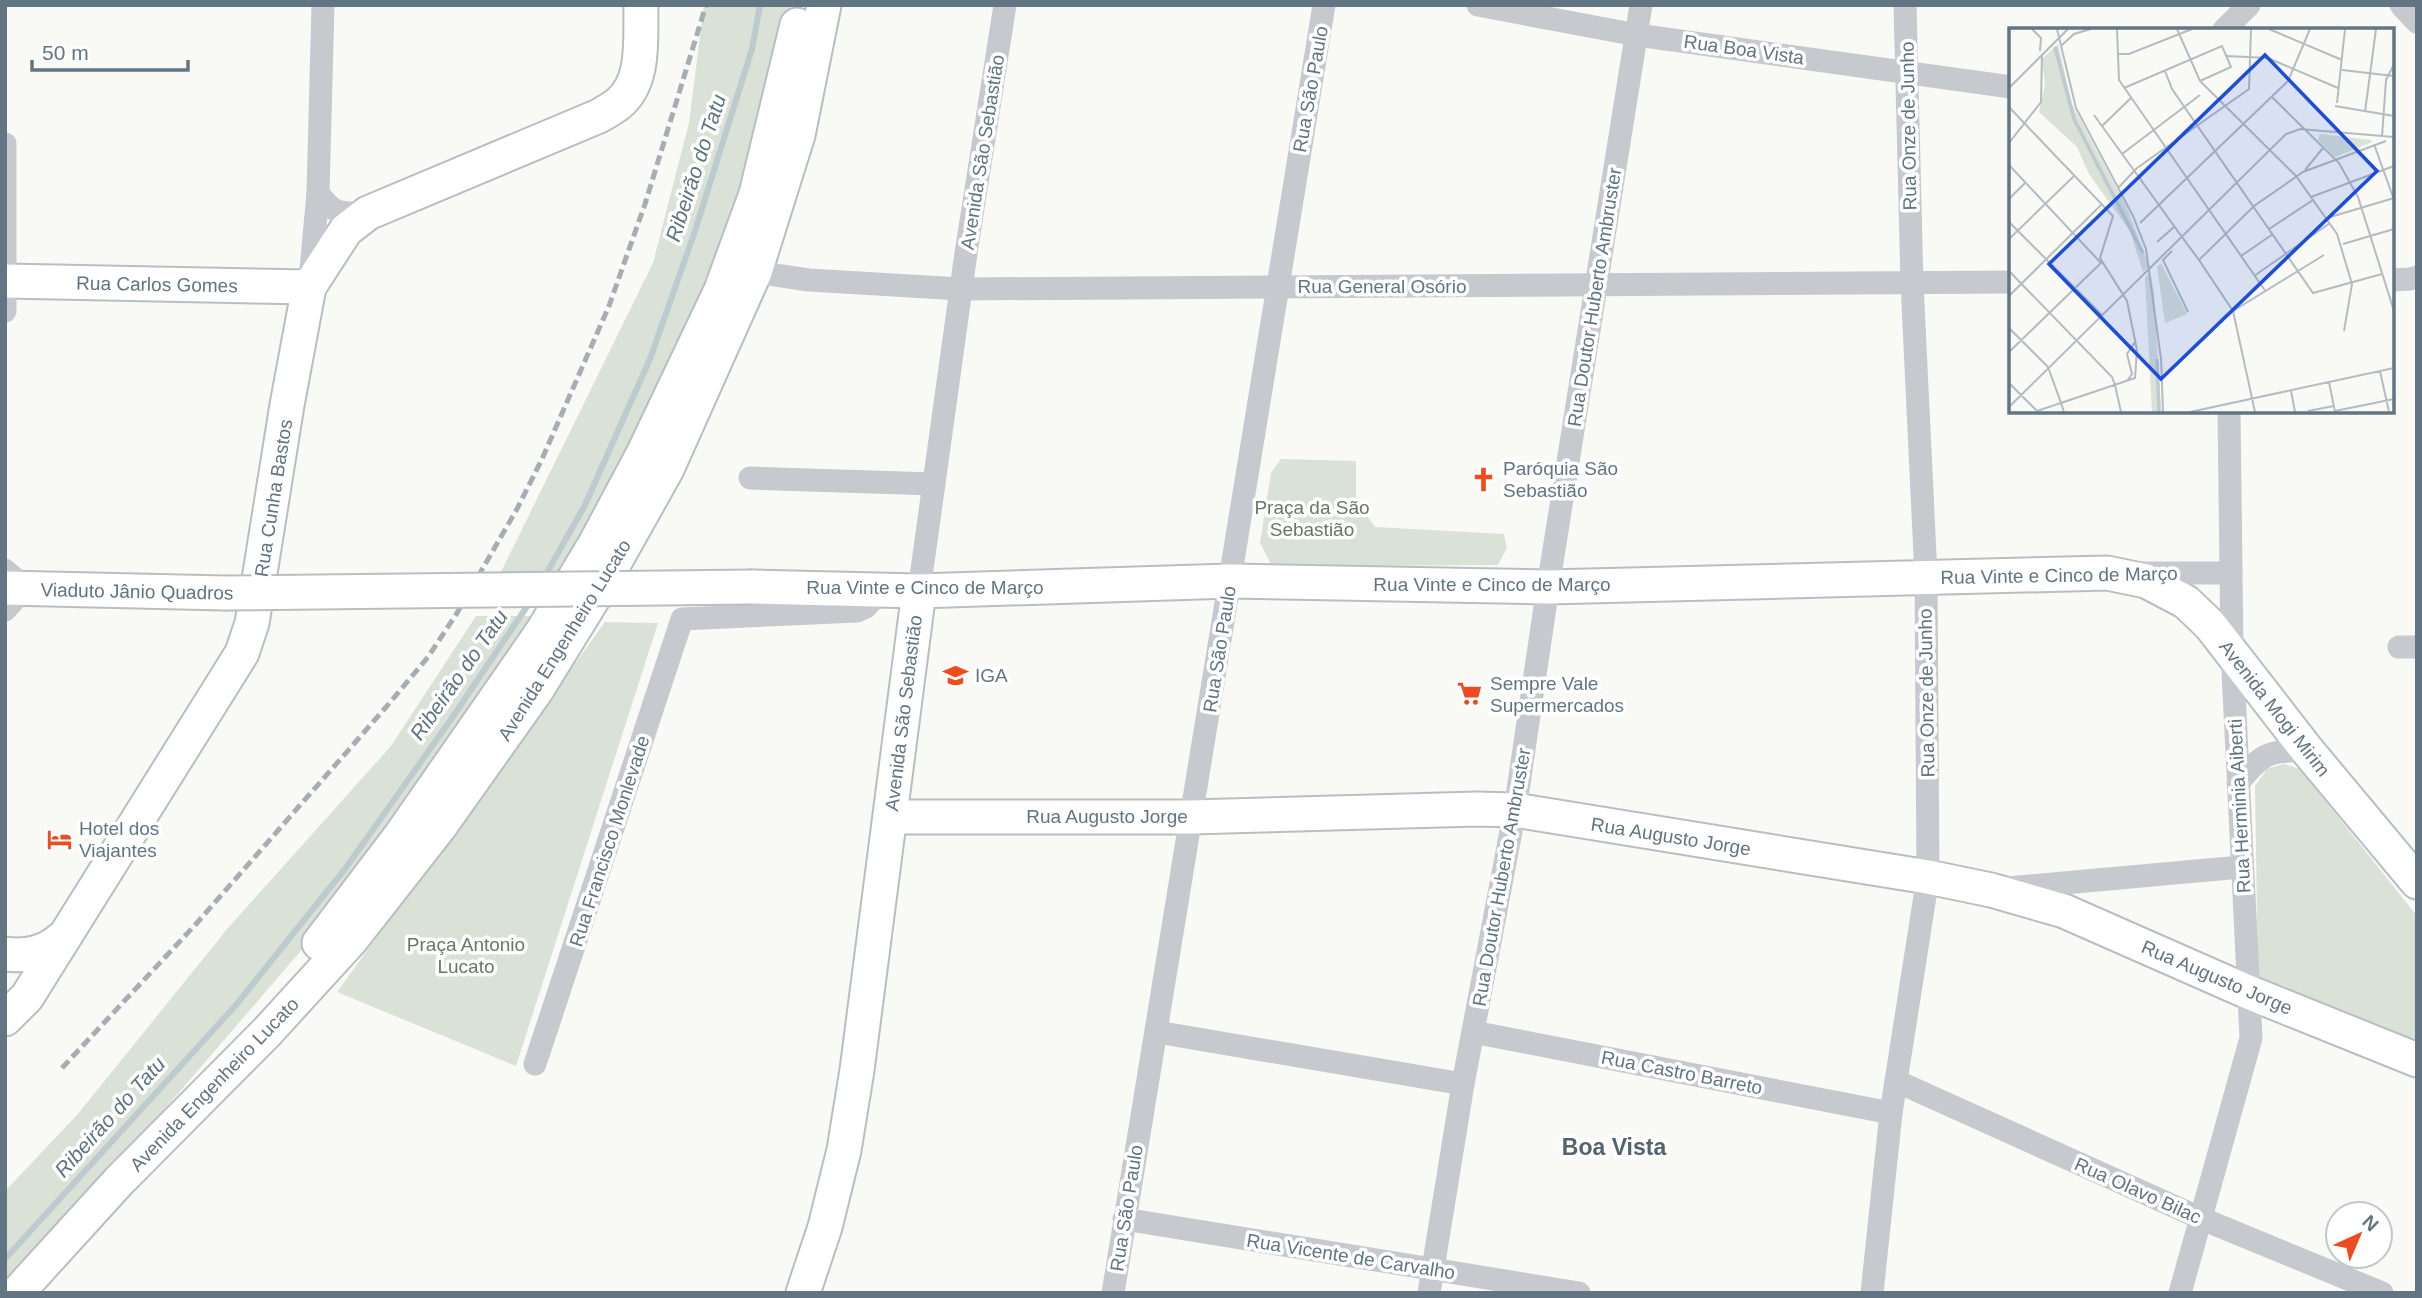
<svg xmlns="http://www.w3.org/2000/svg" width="2422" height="1298" viewBox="0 0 2422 1298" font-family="Arial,sans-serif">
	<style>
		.green { fill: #dae1d7 }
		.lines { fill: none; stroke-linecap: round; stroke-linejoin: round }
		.stream { stroke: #bdcace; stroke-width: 6 }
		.secondary-casing { stroke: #b8bec2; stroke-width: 37 }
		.street { stroke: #c6cace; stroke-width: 23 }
		.secondary { stroke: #fff; stroke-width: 33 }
		.rail { stroke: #a6adb3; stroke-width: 5; stroke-dasharray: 10 5; stroke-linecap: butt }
		.secondary-bridge-casing { stroke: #b8bec2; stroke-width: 37; stroke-linecap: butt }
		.secondary-bridge { stroke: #fff; stroke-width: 33 }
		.labels { text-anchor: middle; stroke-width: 7; stroke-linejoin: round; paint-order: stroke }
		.street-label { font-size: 19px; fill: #627583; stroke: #fff }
		.poi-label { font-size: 19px; fill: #627583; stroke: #fff; text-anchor: start }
		.park-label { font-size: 19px; fill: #667a61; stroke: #fff }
		.water-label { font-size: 21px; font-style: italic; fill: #5d757d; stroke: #fff }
		.quarter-label { font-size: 23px; font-weight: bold; fill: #54636d; stroke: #fff }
		.inset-river { fill: none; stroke: #bdcace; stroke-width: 3.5 }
		.inset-road { fill: none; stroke: #b4bcc1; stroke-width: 2 }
		.view { fill: #1d4ed8; fill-opacity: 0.15; stroke: #1d4ed8; stroke-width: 3.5 }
		.inset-edge { fill: none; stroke: #627583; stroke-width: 3.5 }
	</style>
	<rect width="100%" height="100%" fill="#f9f9f6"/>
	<g class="green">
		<path d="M704,5h87l-24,106 -30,103 -45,109 -127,250 -64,-1 152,-309 36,-140z"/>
		<path d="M1281,459l75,2v40l19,26 129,7 3,14 -9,17 -226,1 -12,-23 11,-70z"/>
		<path d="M476,616h65l-236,330 -173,201 -127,138v-94l72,-76 151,-187 163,-182z"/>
		<path d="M605,622l53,1 -142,443 -179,-74z"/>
		<path d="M2284,764l16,5 117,147v140l-159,-76 -3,-194 12,-17z"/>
	</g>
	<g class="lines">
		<g class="stream">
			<path d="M544,578l41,-73 65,-146 45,-128 57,-182 8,-44"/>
			<path d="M5,1259l231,-254 109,-136 107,-151 80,-119"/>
		</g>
		<defs>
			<g id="secondary">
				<path d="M5,281l304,6"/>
				<path d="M752,587l167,4 311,-10 318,6 559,-14 39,8 40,21 24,23 97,125 110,132"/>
				<path d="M5,588l220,5"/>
				<path d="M890,817h302l285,-8 38,1 413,67 63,13 73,21 184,81 169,68"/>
				<path d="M319,943l82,-108 141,-203 53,-88 48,-90 78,-164 35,-96 41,-169"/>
				<path d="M5,954c22,3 40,-1 57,-16"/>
				<path d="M5,1019l22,-22 215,-344 10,-30 35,-218 22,-118 37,-57 22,-17 231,-97c7,-4 14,-8 19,-12 28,-22 22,-67 23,-99"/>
				<path d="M17,1293l102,-112 148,-149 84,-92 90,-115 95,-134 71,-115 60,-107 88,-197 43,-137 26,-130"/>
				<path d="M803,1293l22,-66 19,-77 13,-80 62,-479"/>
			</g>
		</defs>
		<use href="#secondary" class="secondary-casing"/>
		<g class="street">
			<path d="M1478,5l159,30 374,52"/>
			<path d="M2401,5l16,17"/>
			<path d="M2224,30l25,-25"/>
			<path d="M5,144v167"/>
			<path d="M318,193c17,23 23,20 50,20"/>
			<path d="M755,272l54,8 152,9 1050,-7"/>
			<path d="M310,280l8,-87 5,-188"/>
			<path d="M2392,280l18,-1 7,-2"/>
			<path d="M750,478l184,6"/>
			<path d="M5,570l20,18 -20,22"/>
			<path d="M2136,573h95"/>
			<path d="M919,591l47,-338 39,-248"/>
			<path d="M2399,647h18"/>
			<path d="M2238,783c25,-31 29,-31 69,-33"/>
			<path d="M2008,888l233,-21"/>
			<path d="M1157,1032l306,52"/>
			<path d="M1473,1032l418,81"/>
			<path d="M535,1064l147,-445 175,-8 9,-4 15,-17"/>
			<path d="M1896,1081l304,137 182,75"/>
			<path d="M1124,1219l455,74"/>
			<path d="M1113,1293l211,-1288"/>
			<path d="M1429,1293l34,-209 52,-274 33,-223 93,-582"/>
			<path d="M1872,1293l19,-180 37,-236 -2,-301 -14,-293 -7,-278"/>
			<path d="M2180,1293l71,-255 -19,-387 -3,-240"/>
		</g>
		<use href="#secondary" class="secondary"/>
		<path class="rail" d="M62,1068l134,-144 191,-218 41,-49 29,-44 60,-104 25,-50 67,-153 36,-102 61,-199"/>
		<defs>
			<path id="secondary-bridge" d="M225,593l527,-6"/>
		</defs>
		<use href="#secondary-bridge" class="secondary-bridge-casing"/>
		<use href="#secondary-bridge" class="secondary-bridge"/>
	</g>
	<defs>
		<symbol id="church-bare" viewBox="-9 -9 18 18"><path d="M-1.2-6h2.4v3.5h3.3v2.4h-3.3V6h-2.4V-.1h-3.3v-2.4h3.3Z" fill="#ef4b20" stroke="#fff" stroke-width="2.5" paint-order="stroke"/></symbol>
		<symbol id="university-bare" viewBox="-9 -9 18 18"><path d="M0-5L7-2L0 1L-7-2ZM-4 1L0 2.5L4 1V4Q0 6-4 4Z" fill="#ef4b20" stroke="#fff" stroke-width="2.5" paint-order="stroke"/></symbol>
		<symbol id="supermarket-bare" viewBox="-9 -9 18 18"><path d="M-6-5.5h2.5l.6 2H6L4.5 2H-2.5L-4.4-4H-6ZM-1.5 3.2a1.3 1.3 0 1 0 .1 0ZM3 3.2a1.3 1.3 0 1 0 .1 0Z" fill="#ef4b20" stroke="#fff" stroke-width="2.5" paint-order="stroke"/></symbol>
		<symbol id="hotel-bare" viewBox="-9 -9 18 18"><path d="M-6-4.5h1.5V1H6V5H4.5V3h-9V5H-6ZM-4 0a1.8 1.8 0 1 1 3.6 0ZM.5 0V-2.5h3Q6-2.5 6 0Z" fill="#ef4b20" stroke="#fff" stroke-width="2.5" paint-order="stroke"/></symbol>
	</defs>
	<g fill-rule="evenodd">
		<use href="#church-bare" x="1466" y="462" width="35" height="35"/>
		<use href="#university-bare" x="938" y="658" width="35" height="35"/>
		<use href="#supermarket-bare" x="1452" y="676" width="35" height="35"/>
		<use href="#hotel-bare" x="42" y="822" width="35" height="35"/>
	</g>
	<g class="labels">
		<g class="street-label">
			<text transform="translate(1744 49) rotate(8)" y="7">Rua Boa Vista</text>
			<text transform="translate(1310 89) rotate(-80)" y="7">Rua São Paulo</text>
			<text transform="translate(1908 126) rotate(-91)" y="7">Rua Onze de Junho</text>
			<text transform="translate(982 152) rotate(-81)" y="7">Avenida São Sebastião</text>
			<text transform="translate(157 284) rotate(1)" y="7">Rua Carlos Gomes</text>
			<text x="1382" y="293">Rua General Osório</text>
			<text transform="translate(1594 297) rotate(-81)" y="7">Rua Doutor Huberto Ambruster</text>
			<text transform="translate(273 498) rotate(-81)" y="7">Rua Cunha Bastos</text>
			<text transform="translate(2059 575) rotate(-1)" y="7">Rua Vinte e Cinco de Março</text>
			<text x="1492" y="591">Rua Vinte e Cinco de Março</text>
			<text x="925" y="594">Rua Vinte e Cinco de Março</text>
			<text transform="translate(137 591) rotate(1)" y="7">Viaduto Jânio Quadros</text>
			<text transform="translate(564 640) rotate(-58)" y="7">Avenida Engenheiro Lucato</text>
			<text transform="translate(1219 649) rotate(-81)" y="7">Rua São Paulo</text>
			<text transform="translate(1926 693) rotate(-91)" y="7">Rua Onze de Junho</text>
			<text transform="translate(2275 708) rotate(52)" y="7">Avenida Mogi Mirim</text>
			<text transform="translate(903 713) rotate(-83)" y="7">Avenida São Sebastião</text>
			<text transform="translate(2239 806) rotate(-93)" y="7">Rua Herminia Aiberti</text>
			<text x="1107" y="823">Rua Augusto Jorge</text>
			<text transform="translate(1671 836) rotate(9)" y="7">Rua Augusto Jorge</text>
			<text transform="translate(609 841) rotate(-72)" y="7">Rua Francisco Monlevade</text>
			<text transform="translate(1501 877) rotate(-80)" y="7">Rua Doutor Huberto Ambruster</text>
			<text transform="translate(2217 977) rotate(23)" y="7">Rua Augusto Jorge</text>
			<text transform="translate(1682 1072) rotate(11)" y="7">Rua Castro Barreto</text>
			<text transform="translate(214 1084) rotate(-46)" y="7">Avenida Engenheiro Lucato</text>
			<text transform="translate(2138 1190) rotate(24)" y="7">Rua Olavo Bilac</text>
			<text transform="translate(1126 1208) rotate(-81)" y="7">Rua São Paulo</text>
			<text transform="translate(1351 1256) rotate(9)" y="7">Rua Vicente de Carvalho</text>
		</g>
		<g class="poi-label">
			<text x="1503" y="475">Paróquia São<tspan x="1503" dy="22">Sebastião</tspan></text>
			<text x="975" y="682">IGA</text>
			<text x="1490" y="690">Sempre Vale<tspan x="1490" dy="22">Supermercados</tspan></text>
			<text x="79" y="835">Hotel dos<tspan x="79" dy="22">Viajantes</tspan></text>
		</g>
		<g class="park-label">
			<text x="1312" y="514">Praça da São<tspan x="1312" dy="22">Sebastião</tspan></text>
			<text x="466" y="951">Praça Antonio<tspan x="466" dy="22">Lucato</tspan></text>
		</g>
		<g class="water-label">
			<text transform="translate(696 168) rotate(-72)" y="7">Ribeirão do Tatu</text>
			<text transform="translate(459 675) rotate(-55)" y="7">Ribeirão do Tatu</text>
			<text transform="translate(110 1117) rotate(-48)" y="7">Ribeirão do Tatu</text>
		</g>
		<g class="quarter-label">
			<text x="1614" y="1155">Boa Vista</text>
		</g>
	</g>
	<g transform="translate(2009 28)">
		<rect width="385" height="385" fill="#f9f9f6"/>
		<path d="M49,16l14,60 55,104 22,58 -6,6 -13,-41 -41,-57 -12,-27 -38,-35 6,-27 -3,-26zM311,106l51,6 1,2 -37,15 -17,-17zM152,235l26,51 -22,9 -8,-56zM141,244l4,19 7,121h-9l-7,-134z" fill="#dae1d7"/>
		<path class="inset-river" d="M46,19l19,72 69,134M148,331l2,53"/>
		<path class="inset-road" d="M23,1l9,9 -1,13M48,1l19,79 57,108 13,33 15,110M108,1l2,51 147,212M168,1l23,52 96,95 41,58 15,50 -8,47M260,1l73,31M52,18l13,-12 17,-5M109,26h11l63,-25M218,28l41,2 70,30M333,42l52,6M156,43l7,18 141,204 69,-19M0,60l59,-59M115,60l98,-42 9,21 -31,14M263,69l67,66 19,34 36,114M328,75l8,-74M326,78l59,10M0,79l18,19M356,84l11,-83M85,87l88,122M18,98l86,90 -13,42 27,43 10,49 -2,28 -74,25 3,9M93,98l29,-28M373,109l4,-57 8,-16M0,115l32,-41 1,-47M365,116l19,53M113,126l78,-59M0,137l92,98 -92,89M296,142l18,-22M110,159l18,-19 112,-79 2,-60M302,169l83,-31M0,171l16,-16M318,190l67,-20M0,194l93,93M131,195l148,-142 22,-52M260,201l44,-29M173,209l17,23 55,-54 49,-34 83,-31M0,211l65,-63M148,214l17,-15M334,216l51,-15M163,223l-9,9 25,52M232,228l32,-22M190,232l34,51 22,101M0,243l103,106 3,8M245,248l76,-53M0,268l93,-92M224,283l91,-56M93,291l29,30M0,300l39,39 13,36 -24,8M152,329l2,55M371,343l9,41M118,353l5,-7 -5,-20 8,-12M320,354l6,30M0,355l29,29M106,357l6,27M282,363l4,21M0,379l277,-273 14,-5 94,8M299,383l26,-5M326,383l59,-12M181,384l204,-44"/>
		<path class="view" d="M256,27l112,116 -216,208 -112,-115z"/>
		<rect width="385" height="385" class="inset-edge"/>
	</g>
	<rect width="2422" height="1298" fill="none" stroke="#627583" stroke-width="14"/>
	<g transform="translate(2359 1235) rotate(44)"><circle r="33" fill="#ffffff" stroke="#c0c8cd" stroke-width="2"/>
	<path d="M0-5L12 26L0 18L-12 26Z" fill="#ef4b20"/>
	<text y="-10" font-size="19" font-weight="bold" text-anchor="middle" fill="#627583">N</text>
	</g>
	<path d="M32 60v10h156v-10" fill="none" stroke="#627583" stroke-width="3.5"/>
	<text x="42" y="60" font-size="21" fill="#627583" stroke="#ffffff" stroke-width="5" paint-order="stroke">50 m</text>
</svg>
